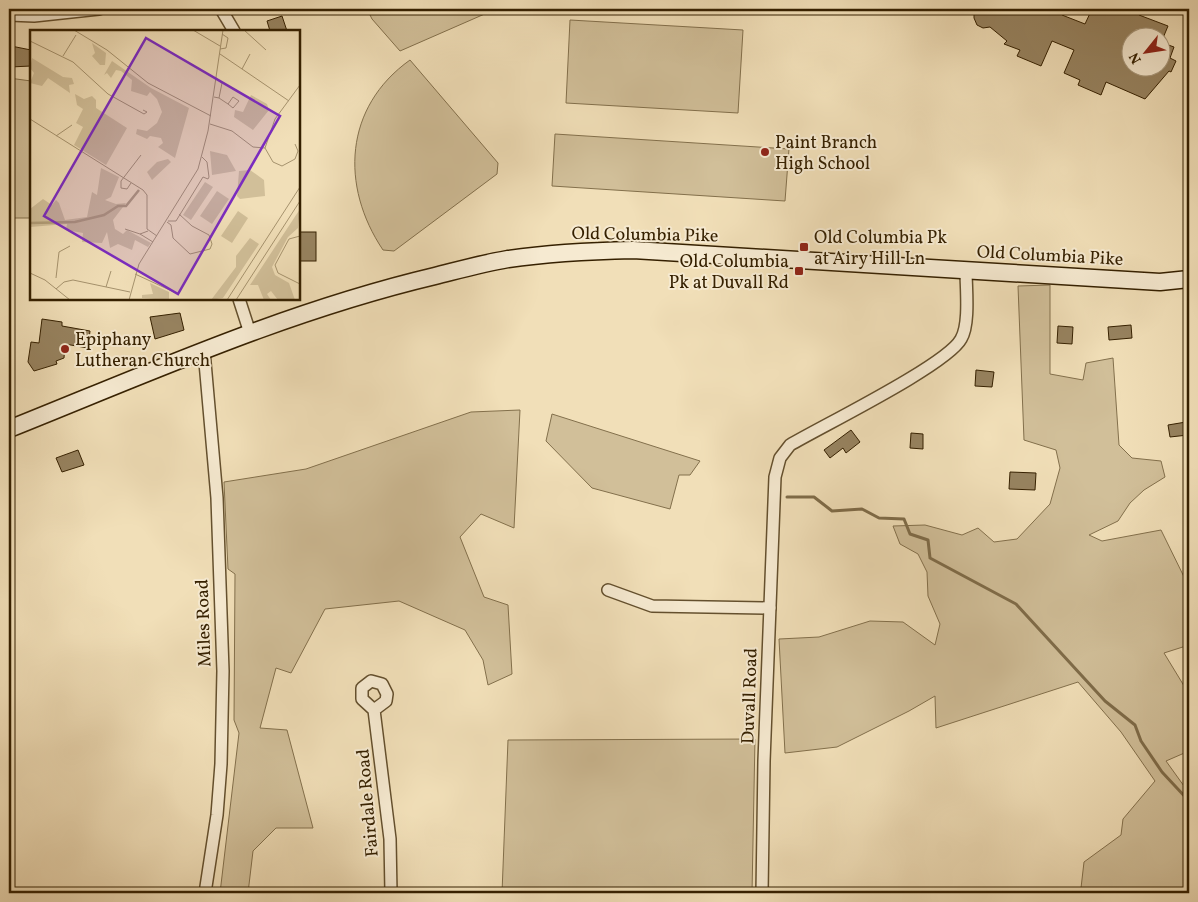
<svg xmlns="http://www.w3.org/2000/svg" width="1198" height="902" viewBox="0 0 1198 902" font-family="Vollkorn,serif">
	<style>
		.green { fill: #d1bf99; stroke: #83704c }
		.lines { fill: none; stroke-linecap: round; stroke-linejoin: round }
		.stream { stroke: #7f6c49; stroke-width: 3 }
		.building { fill: #978360; stroke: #352000 }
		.minor-casing { stroke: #64502e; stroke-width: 14 }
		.secondary-casing { stroke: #352000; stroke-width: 19 }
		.minor { stroke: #f6ead1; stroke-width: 11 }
		.secondary { stroke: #f6ead1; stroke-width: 16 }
		.poi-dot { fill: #8f2418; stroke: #f6ead1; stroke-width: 2 }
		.labels { text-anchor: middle; stroke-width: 4; stroke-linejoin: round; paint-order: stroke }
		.poi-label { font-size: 18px; fill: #352000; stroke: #f6ead1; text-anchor: start }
		.street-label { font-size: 18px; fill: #352000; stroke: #f6ead1 }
		.inset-river { fill: none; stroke: #b19e79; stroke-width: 2.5 }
		.inset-road { fill: none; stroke: #a6936e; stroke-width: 1 }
		.view { fill: #7b2cbf; fill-opacity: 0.15; stroke: #7b2cbf; stroke-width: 2.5 }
		.inset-edge { fill: none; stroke: #352000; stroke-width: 2.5 }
	</style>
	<rect width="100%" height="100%" fill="#f1dfb8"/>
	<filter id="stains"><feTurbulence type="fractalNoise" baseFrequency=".004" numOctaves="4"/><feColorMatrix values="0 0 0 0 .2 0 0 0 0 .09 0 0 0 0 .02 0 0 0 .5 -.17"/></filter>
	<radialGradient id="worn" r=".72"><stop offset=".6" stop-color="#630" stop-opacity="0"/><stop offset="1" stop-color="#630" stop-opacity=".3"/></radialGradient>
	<g class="green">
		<path d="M367,9h129l-96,42 -28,-32z"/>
		<path d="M570,20l173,10 -5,83 -172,-10z"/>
		<path d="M410,60l88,103 -1,11 -103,77 -11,-1c-43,-64 -39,-143 27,-190z"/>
		<path d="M9,78l22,3v137h-22z"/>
		<path d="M555,134l234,15 -4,52 -233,-15z"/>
		<path d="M1050,285v89l33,6 3,-17 27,-5 6,87 13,13 29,3 4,16 -21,13 -14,13 -12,18 -29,14 13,6 59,-11 28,57v58l-25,8 25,41 -2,27 2,30 -23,10 23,32v100h-99l-9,-5 3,-26 37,-27 2,-16 32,-38 -34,-49 -43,-50 -142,46 -1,-32 -26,15 -72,36 -52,6 -6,-114 40,-2 51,-16 33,1 32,23 5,-21 -12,-28 -1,-24 -9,-18 -18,-10 -7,-18 32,-1 37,10 16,-7 16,14 23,-3 33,-35 10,-36 -4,-18 -32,-10 -6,-154z"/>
		<path d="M520,410l-6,118 -33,-14 -21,23 24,60 24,8 4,69 -24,11 -5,-25 -18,-30 -66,-29 -74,8 -34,64 -15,-5 -16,60 27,2 26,98h-37l-23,23 -5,42h-28l19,-160 -5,-13 1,-146 -7,-5 -4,-87 82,-13 165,-57z"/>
		<path d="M552,414l148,47 -10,14h-11l-9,34 -78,-21 -46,-47z"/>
		<path d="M755,739l-3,154h-250l6,-153z"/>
	</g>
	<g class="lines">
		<path class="stream" d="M787,497h27l18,14 30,-2 17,9 25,1 6,15 18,6 2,18 86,46 89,97 30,24 6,16 21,31 27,29"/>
	</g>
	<g class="building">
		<path d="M974,9h91l-3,6 23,9 7,-15h50l-3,6 29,11 -5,12h-33v30h30v-26l14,5 -4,11 6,3 -5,11 -2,-1 -24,28 -39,-17 -5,13 -23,-10 2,-5 -16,-7 10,-23 -22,-9 -11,25 -24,-10 3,-6 -16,-6 3,-3 -17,-14 -7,1 -6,-3 -3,-7z"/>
		<path d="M282,16l5,15h-17l-3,-10z"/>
		<path d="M11,46l20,4v16l-21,1z"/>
		<rect x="299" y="232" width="17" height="29"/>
		<path d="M180,313l4,17 -29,9 -5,-22z"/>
		<path d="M42,319l20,3v4l28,5 -2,17 -23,-4 -1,14 -8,3 1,3 -23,7 -6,-9 3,-20 8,1z"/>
		<path d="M1131,325l1,13 -23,2 -1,-13z"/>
		<path d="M1058,326l15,1 -1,17 -15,-1z"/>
		<path d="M976,370l18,2 -2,15 -17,-1z"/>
		<path d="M1186,422l2,13 -18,2 -2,-12z"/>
		<path d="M851,430l9,12 -14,11 -3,-5 -13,10 -6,-8z"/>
		<path d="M911,433l12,1v15l-13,-1z"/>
		<path d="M78,450l6,15 -22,7 -6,-14z"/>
		<path d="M1010,472l26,1 -1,17 -26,-1z"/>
	</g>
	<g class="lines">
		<defs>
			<g id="minor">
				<path d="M221,9l13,22"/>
				<path d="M9,15l25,1 65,-7"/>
				<path d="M239,299l11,34"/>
				<path d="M204,351l13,147 6,173 -2,93 -4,51 -12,78"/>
				<path d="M608,590l44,16 118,2"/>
				<path d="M374,710l12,-9 1,-7 -5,-10 -11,-3 -9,7v11l12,11 16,129 1,54"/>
				<path d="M762,893l2,-132 11,-284 5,-19 10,-13c32,-19 157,-80 171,-106 9,-15 5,-51 5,-68"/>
			</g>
			<path id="secondary" d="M9,429c140,-56 278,-118 426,-153 24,-6 49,-13 73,-17 42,-6 83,-8 125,-9l527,32 29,-3"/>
		</defs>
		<use href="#minor" class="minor-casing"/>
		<use href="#secondary" class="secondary-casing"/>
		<use href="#minor" class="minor"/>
		<use href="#secondary" class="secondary"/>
	</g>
	<g class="poi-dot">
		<circle cx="765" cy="152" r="5"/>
		<rect x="799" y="242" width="10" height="10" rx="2.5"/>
		<rect x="794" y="266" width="10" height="10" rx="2.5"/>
		<circle cx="65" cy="349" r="5"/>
	</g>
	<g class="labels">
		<g class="poi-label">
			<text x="775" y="148">Paint Branch<tspan x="775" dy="21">High School</tspan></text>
			<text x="814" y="243">Old Columbia Pk<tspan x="814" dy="21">at Airy Hill Ln</tspan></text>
			<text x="789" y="267" text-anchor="end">Old Columbia<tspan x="789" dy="21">Pk at Duvall Rd</tspan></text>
			<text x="75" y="345">Epiphany<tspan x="75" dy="21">Lutheran Church</tspan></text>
		</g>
		<g class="street-label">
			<text transform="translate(645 234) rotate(1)" y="6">Old Columbia Pike</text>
			<text transform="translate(1050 255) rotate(3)" y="6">Old Columbia Pike</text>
			<text transform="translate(203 623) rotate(-92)" y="6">Miles Road</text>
			<text transform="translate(749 696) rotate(-88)" y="6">Duvall Road</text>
			<text transform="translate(367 803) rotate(-95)" y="6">Fairdale Road</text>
		</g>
	</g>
	<g transform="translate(30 30)">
		<rect width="270" height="270" fill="#f1dfb8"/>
		<path d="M62,13l14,10 -1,12h-5l-8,-9 3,-3zM2,28l31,19 9,1 2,6 -5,1 1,8 -22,-15 -6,8 -12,-3 4,-10 -4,-5zM82,31l39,27 38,20 -14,50 -17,-11 5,-4 -2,-5 -11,-2 -3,3 -11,-5 1,-5 10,2 10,-8 5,-11 -5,-13 -7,-7 -3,4 -16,-5 1,-11 -11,-9 -5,-1 -5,8 -4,-5 -3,2zM45,64l9,5 8,-3 4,4v8l31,20 -21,37 -32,-20 9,-18 -7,-4 7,-14 -6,-4zM221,65l16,9 2,6 -16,20 -19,-13 1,-7 8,2zM180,121l17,4 9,16 -24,4zM138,129l3,3 -19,18 -5,-8 10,-10zM71,138l18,9 -8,20 -6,3 11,4 10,-1 -13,17 2,9 8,5 4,-4 24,13 -3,4 -13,-7 -3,10 -14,-6 -8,4 -3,-16 -5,11 -20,-1 1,-9 -17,-3 1,-6 -37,3v-18l13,-10 9,6 4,-5 3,3 6,17 22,-3 5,-25 5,3zM220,140l14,10 1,16 -25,3 -3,-3 2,-25zM175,152l8,5 -22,33 -8,-5zM187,161l12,8 -17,25 -12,-8zM270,179l-2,19 -10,9 -16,30 3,8 14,8 6,17h-17l-7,-9 -4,3 4,6h-7l-6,-15h-8zM208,181l10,7 -16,25 -11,-7zM220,208l9,6 -36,54 -12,2 25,-33v-11zM120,253l19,9v8l-27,-2v-3l11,-1z" fill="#d1bf99"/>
		<path class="inset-river" d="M0,193l45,-1 29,-7 14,-9h8l13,-16"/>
		<path class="inset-road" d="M44,0l33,20 41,33 63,33M163,0l27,16M214,0l22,20M0,11l43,21 35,32 36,20 3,-2 -4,-2M190,19l6,-1 2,-10 -6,-4M190,24l69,47M33,26l13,-21M212,39l8,-15M184,67l5,1 3,-15 -6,-5M189,68l9,6 5,4 6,-7 -6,-4 -5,7M0,89l113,71 4,5v34l10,7M180,94l22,7 21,16 12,1M26,106l16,-11M265,114l3,7 -3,8 -13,7 -9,-4 -8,-14 10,-29 25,-34M101,153l-4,6 -6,-1v-7l20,-26M138,191h8l27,-44 5,2 1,-2 -2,-15 -5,-5M137,192l4,3 2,13 17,16 20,-5 2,-5 -3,-9 -17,-9 -13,-12M95,199l15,5M118,201l-8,3 13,8M270,206l-11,3 -14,26 3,8 22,11M0,243l15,7 25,20M105,244l39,18M26,248l3,-26 11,-6M76,257l5,-16M26,259l8,-7 9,-2 57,12M99,270l10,-36 59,-95 10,-38 15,-101M197,270l73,-113M206,270l64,-99"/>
		<path class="view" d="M116,8l134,78 -102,178 -134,-78z"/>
		<rect width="270" height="270" class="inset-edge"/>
	</g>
	<rect width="1198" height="902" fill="none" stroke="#f1dfb8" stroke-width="30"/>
	<rect x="10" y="10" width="1178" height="882" fill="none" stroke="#352000" stroke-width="2.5"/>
	<rect x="15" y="15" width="1168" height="872" fill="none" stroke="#352000"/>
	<g transform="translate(1146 52) rotate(240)"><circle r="24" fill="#f6ead1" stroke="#a9997d"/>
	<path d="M0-4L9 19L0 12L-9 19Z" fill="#8f2418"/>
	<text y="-8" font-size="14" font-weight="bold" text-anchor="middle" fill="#352000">N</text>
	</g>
	<rect width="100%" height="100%" filter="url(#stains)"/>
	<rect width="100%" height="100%" fill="url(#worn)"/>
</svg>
